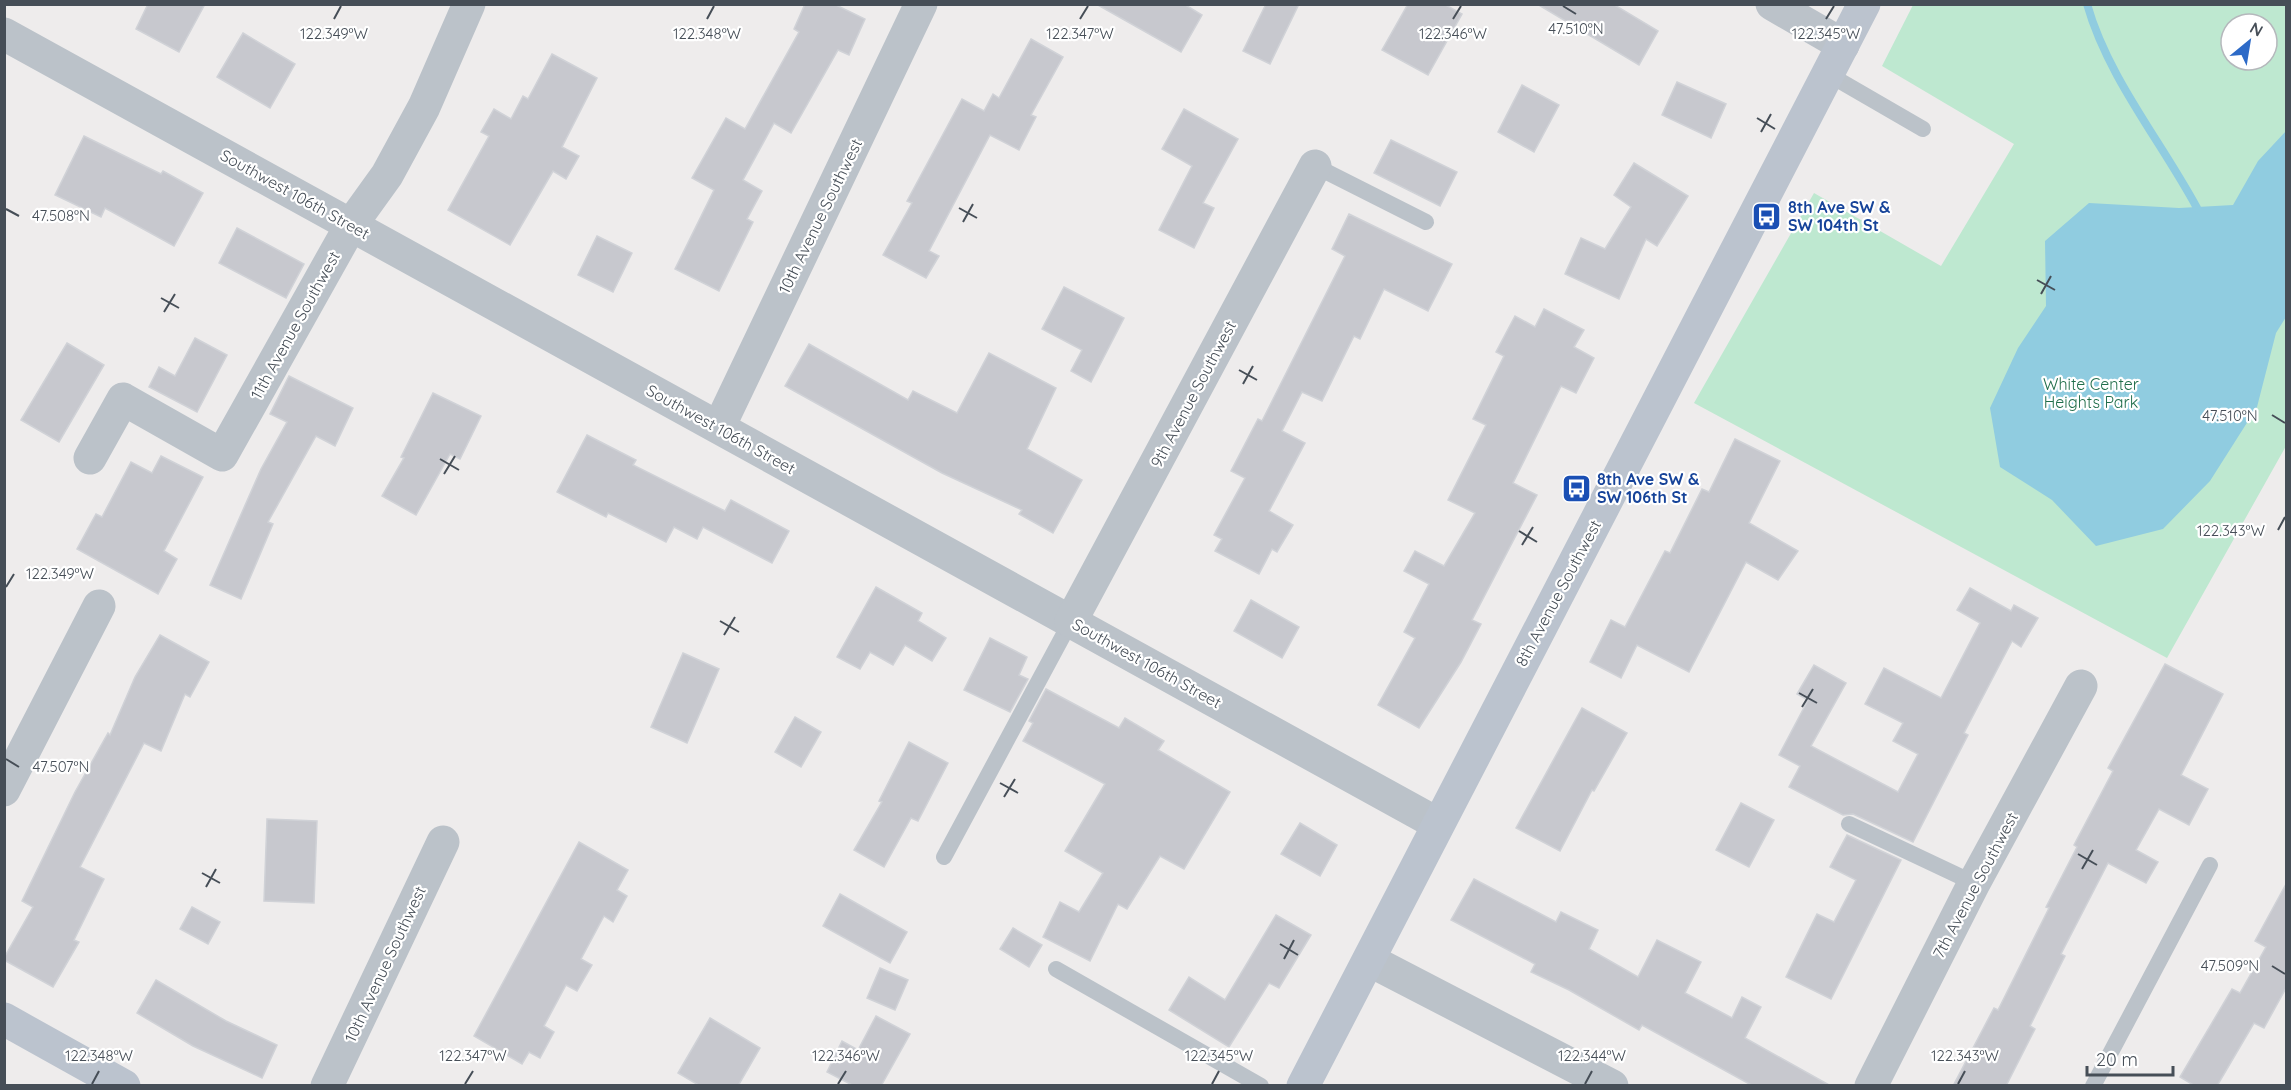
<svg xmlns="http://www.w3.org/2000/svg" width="2291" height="1090" viewBox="0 0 2291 1090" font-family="Quicksand,sans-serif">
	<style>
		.green { fill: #bee8d0; fill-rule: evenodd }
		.water { fill: #90cce0 }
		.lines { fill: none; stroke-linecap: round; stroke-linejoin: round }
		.stream { stroke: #90cce0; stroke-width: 8 }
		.building { fill: #c7c8ce; stroke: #d0d2d7; stroke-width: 1.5 }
		.lane { stroke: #bbc2c9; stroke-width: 16 }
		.street { stroke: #bbc2c9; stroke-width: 33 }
		.secondary { stroke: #bbc3ce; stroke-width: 33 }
		.ticks { fill: none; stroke: #464e57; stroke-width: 2 }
		.labels { text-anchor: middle; stroke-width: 4.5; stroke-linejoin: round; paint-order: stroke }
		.street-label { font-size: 16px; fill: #464e57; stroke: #fff }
		.transit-label { font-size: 16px; font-weight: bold; fill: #164399; stroke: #fff; text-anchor: start }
		.park-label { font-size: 16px; fill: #216e4b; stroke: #fff }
		.ticks-label { font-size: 15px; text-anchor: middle; fill: #464e57; stroke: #fff; stroke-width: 4.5; stroke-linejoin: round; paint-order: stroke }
	</style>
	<rect width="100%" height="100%" fill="#eeecec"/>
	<path class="green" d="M1913,5h373v441l-119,212 -473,-255 120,-210 127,73 73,-122 -132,-78zM2231,24h36v36h-36z"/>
	<path class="water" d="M2286,131v186l-10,16 -19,74 -47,74 -47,48 -67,17 -44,-46 -52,-33 -10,-59 28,-60 28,-42 -1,-65 44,-38 90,5 54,-3 25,-44z"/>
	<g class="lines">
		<path class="stream" d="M2087,4c21,74 74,137 110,204"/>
	</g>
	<g class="building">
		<path d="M148,4h57l-26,48 -43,-23z"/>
		<path d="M805,4h29l31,15 -16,36 -11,-5 -47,83 -17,-10 -31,57 19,11 -15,28 6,3 -34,69 -44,-22 39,-79 -22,-12 34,-60 19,11 54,-97 -5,-3z"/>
		<path d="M1096,4h88l18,11 -21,37z"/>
		<path d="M1266,4h33l-29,60 -27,-13z"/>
		<path d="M1408,4h36l18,10 -34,61 -46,-25z"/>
		<path d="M1537,4h76l45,27 -19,34z"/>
		<path d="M243,33l52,31 -25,44 -53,-31z"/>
		<path d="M1031,39l32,18 -32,58 5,2 -17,33 -29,-15 -61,116 10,5 -13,22 -43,-23 29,-52 -5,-2 55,-102 22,12 9,-17 6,4z"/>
		<path d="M552,54l45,24 -35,69 17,9 -13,23 -13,-8 -43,74 -62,-35 41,-74 -8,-4 13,-23 17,10 12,-23 5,3z"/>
		<path d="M1677,82l49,22 -15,34 -49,-23z"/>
		<path d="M1522,85l37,20 -25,47 -36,-20z"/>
		<path d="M1184,109l54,30 -35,64 11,5 -20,40 -35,-18 33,-64 -30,-17z"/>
		<path d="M84,136l77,38 2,-3 40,22 -29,53 -69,-38 -4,9 -46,-22z"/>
		<path d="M1391,140l66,32 -17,34 -66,-33z"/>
		<path d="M1634,163l54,33 -31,50 -11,-7 -27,60 -54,-25 16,-36 24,11 26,-42 -17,-12z"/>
		<path d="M1349,214l103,50 -24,47 -44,-22 -24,50 -6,-3 -32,65 -20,-9 -20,39 23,12 -36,68 24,14 -16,27 -5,-3 -13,25 -44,-23 7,-12 -8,-4 31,-57 -14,-7 27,-52 4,2 83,-165 -13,-7z"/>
		<path d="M237,228l67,36 -18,34 -67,-35z"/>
		<path d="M597,236l35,17 -19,39 -35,-17z"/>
		<path d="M1064,287l60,31 -33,64 -20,-11 11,-21 -40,-21z"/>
		<path d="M1544,309l40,21 -10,17 20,11 -18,35 -15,-7 -48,97 24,12 -65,125 9,4 -20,38 -42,66 -41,-23 37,-67 -11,-6 25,-48 -25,-13 11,-20 29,15 31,-53 -27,-13 38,-75 -13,-6 31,-63 -8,-4 19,-36 20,11z"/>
		<path d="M195,338l32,17 -30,57 -48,-25 10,-20 16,9z"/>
		<path d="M67,343l37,22 -45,77 -38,-22z"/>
		<path d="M809,344l99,56 5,-9 44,22 32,-60 67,35 -29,61 55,31 -29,53 -34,-19 3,-4 -80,-37 -157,-87z"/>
		<path d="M289,376l64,32 -18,38 -19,-10 -48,86 5,2 -32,75 -31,-14 51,-116 26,-47 -17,-8z"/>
		<path d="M433,393l48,23 -21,43 -10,-5 -34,61 -34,-19 22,-38 -3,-1z"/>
		<path d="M587,435l49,25 -3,5 92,46 6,-11 58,31 -17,32 -69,-36 -6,12 -23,-12 -8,15 -58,-29 -2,4 -49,-25z"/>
		<path d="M1735,439l45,22 -31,62 49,28 -20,29 -32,-18 -57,110 -52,-27 -16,33 -31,-16 21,-42 14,7 40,-76 5,2 32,-64 7,3z"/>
		<path d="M161,456l42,21 -39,74 13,8 -19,35 -81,-45 19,-35 6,3 29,-55 21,11z"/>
		<path d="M876,587l46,26 -4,8 28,17 -14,23 -27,-16 -12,20 -23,-13 -10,17 -23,-12z"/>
		<path d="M1970,588l41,23 3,-6 24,13 -17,29 -9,-6 -48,92 4,2 -55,107 -60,-28 -10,1 -54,-28 11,-21 -21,-11 29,-55 -11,-6 17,-29 32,18 -35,63 87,46 20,-38 -25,-13 10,-18 -38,-19 19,-36 57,30 39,-75 -23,-13z"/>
		<path d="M1251,600l48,27 -17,31 -48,-27z"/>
		<path d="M160,635l49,27 -19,35 -5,-3 -24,57 -17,-8 -64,124 24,12 -30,61 5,2 -26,45 -49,-27v-2l29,-51 -11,-6 53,-109 33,-59 2,2 25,-58z"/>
		<path d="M990,638l37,19 -8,18 9,4 -18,33 -46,-22z"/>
		<path d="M683,653l36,16 -32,74 -36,-16z"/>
		<path d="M2165,664l58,30 -42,81 27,14 -19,36 -30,-16 -23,41 22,12 -12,21 -38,-20 -47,91 4,2 -35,70 5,3 -29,57h-53l41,-78 4,2 51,-102 -3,-1 31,-60 -3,-2 39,-74 -5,-3z"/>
		<path d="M1046,689l73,39 6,-10 39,23 -6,9 72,42 -46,77 -24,-13 -33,53 -9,-5 -28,57 -47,-24 17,-35 19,10 24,-39 -38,-22 40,-67 -82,-43 10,-18 -4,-2z"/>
		<path d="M1582,708l45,25 -33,58 -2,-1 -32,61 -44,-23z"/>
		<path d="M795,717l26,15 -20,35 -26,-15z"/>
		<path d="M909,742l39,21 -30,58 -7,-3 -27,49 -30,-17 28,-48 -3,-1z"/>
		<path d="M1741,803l33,17 -25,47 -33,-17z"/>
		<path d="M267,819l50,2 -3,82 -50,-2z"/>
		<path d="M1300,823l37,22 -17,31 -39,-22z"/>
		<path d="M1847,835l54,25 -70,139 -45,-22 31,-63 17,8 22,-42 -26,-13z"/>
		<path d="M579,842l49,28 -11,20 10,6 -14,26 -9,-6 -23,43 11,6 -15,26 -11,-6 -22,41 10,6 -14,26 -11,-6 -7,12 -48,-28z"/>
		<path d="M1474,879l82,43 5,-10 37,18 -9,19 49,28 19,-37 44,22 -16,31 47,25 10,-21 19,10 -16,31 86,48h-78l-111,-61 -3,5 -70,-40 -38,-18 4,-8 -84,-44z"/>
		<path d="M2286,884v104l-22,40 -10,-5 -37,63h-22l-15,-9 52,-88 8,4 26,-46 -11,-6z"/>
		<path d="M840,894l67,38 -17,31 -67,-37z"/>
		<path d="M192,907l28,15 -12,22 -28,-15z"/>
		<path d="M1276,915l35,20 -32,53 -10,-5 -40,64 -60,-37 20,-33 36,23z"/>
		<path d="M1013,928l29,17 -13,22 -29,-18z"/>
		<path d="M880,968l28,12 -13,30 -28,-12z"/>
		<path d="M156,980l70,41 51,24 -15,33 -69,-32 -56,-33z"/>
		<path d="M876,1016l34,18 -29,52h-27l-27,-14 15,-31 16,9z"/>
		<path d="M710,1018l50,30 -22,38h-38l-22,-13z"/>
	</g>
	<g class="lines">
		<g class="lane">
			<path d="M1828,74l95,55"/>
			<path d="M1315,166l111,56"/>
			<path d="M1849,824l125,59"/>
			<path d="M944,857l127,-236"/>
			<path d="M1056,969l205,117"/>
			<path d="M2093,1086l117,-221"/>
		</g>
		<g class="street">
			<path d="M1772,4l71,41"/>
			<path d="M4,34l1434,790"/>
			<path d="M719,427l202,-423"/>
			<path d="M90,458l33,-59 99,56 129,-230 36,-50 37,-68 45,-103"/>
			<path d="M1071,621l244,-455"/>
			<path d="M4,790l95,-184"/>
			<path d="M1369,960l243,126"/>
			<path d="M327,1086l116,-244"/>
			<path d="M1871,1086l103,-203 107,-197"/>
		</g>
		<g class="secondary">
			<path d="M4,1019l120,67"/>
			<path d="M1303,1086l561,-1082"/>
		</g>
	</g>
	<path class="ticks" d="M1563,6l13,8M334,19l7,-13M707,19l7,-13M1080,19l8,-13M1453,19l8,-13M1826,19l8,-13M1757,118l18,11M1761,132l10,-18M959,208l18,10M6,209l13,7M963,222l10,-18M2037,280l18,10M2041,294l10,-18M161,298l18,10M164,312l11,-18M1239,370l18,10M1243,384l10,-18M2272,415l13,8M440,459l19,11M444,474l11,-18M2278,530l7,-13M1519,531l18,11M1522,545l11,-18M6,587l8,-13M720,621l19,11M724,635l11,-18M1799,693l18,10M1802,707l11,-18M6,759l13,8M1000,783l18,10M1004,797l11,-18M2078,854l19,11M2082,869l11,-19M202,873l18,10M206,887l10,-18M1280,944l18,11M1284,959l10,-19M2272,966l13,8M92,1084l7,-13M465,1084l8,-13M838,1084l8,-13M1212,1084l7,-13M1585,1084l7,-13M1958,1084l7,-13"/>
	<defs>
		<symbol id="bus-square" viewBox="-11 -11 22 22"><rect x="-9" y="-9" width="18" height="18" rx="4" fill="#1a4fb4" stroke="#fff"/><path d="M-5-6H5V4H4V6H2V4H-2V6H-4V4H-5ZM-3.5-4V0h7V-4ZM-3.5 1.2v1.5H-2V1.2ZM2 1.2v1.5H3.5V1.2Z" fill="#fff"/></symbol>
	</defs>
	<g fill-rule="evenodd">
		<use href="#bus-square" x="1750" y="200" width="33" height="33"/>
		<use href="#bus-square" x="1560" y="472" width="33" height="33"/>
	</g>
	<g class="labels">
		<g class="street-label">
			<text transform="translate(295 194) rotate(29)" y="6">Southwest 106th Street</text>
			<text transform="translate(820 216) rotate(-64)" y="6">10th Avenue Southwest</text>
			<text transform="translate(295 325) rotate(-61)" y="6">11th Avenue Southwest</text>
			<text transform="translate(1193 394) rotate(-62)" y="6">9th Avenue Southwest</text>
			<text transform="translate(721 429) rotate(29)" y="6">Southwest 106th Street</text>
			<text transform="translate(1558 593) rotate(-62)" y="6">8th Avenue Southwest</text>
			<text transform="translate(1147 663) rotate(29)" y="6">Southwest 106th Street</text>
			<text transform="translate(1975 885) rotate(-62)" y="6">7th Avenue Southwest</text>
			<text transform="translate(385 964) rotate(-65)" y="6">10th Avenue Southwest</text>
		</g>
		<g class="transit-label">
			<text x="1788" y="213">8th Ave SW &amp;<tspan x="1788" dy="18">SW 104th St</tspan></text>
			<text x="1597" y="485">8th Ave SW &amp;<tspan x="1597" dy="18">SW 106th St</tspan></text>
		</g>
		<g class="park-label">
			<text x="2091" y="390">White Center<tspan x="2091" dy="18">Heights Park</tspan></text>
		</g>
	</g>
	<g class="ticks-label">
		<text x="1576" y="34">47.510°N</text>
		<text x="334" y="39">122.349°W</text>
		<text x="707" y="39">122.348°W</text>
		<text x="1080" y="39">122.347°W</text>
		<text x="1453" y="39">122.346°W</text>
		<text x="1826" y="39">122.345°W</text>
		<text x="61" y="221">47.508°N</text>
		<text x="2230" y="421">47.510°N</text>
		<text x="2231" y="536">122.343°W</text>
		<text x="60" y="579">122.349°W</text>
		<text x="61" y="772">47.507°N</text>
		<text x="2230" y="971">47.509°N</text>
		<text x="99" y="1061">122.348°W</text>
		<text x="473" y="1061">122.347°W</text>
		<text x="846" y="1061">122.346°W</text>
		<text x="1219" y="1061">122.345°W</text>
		<text x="1592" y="1061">122.344°W</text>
		<text x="1965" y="1061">122.343°W</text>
	</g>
	<rect width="2291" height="1090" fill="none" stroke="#464e57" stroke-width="12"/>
	<g transform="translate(2249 42) rotate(30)"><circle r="28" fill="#ffffff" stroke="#b5b8bc" stroke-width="1.5"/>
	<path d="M0-4.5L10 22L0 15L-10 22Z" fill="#2d6ac7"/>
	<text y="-9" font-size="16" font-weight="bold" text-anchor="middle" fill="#464e57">N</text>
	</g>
	<path d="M2087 1066v9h86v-9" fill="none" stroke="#464e57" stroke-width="3"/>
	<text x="2096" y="1066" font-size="18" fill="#464e57" stroke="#ffffff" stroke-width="4.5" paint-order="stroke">20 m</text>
</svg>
